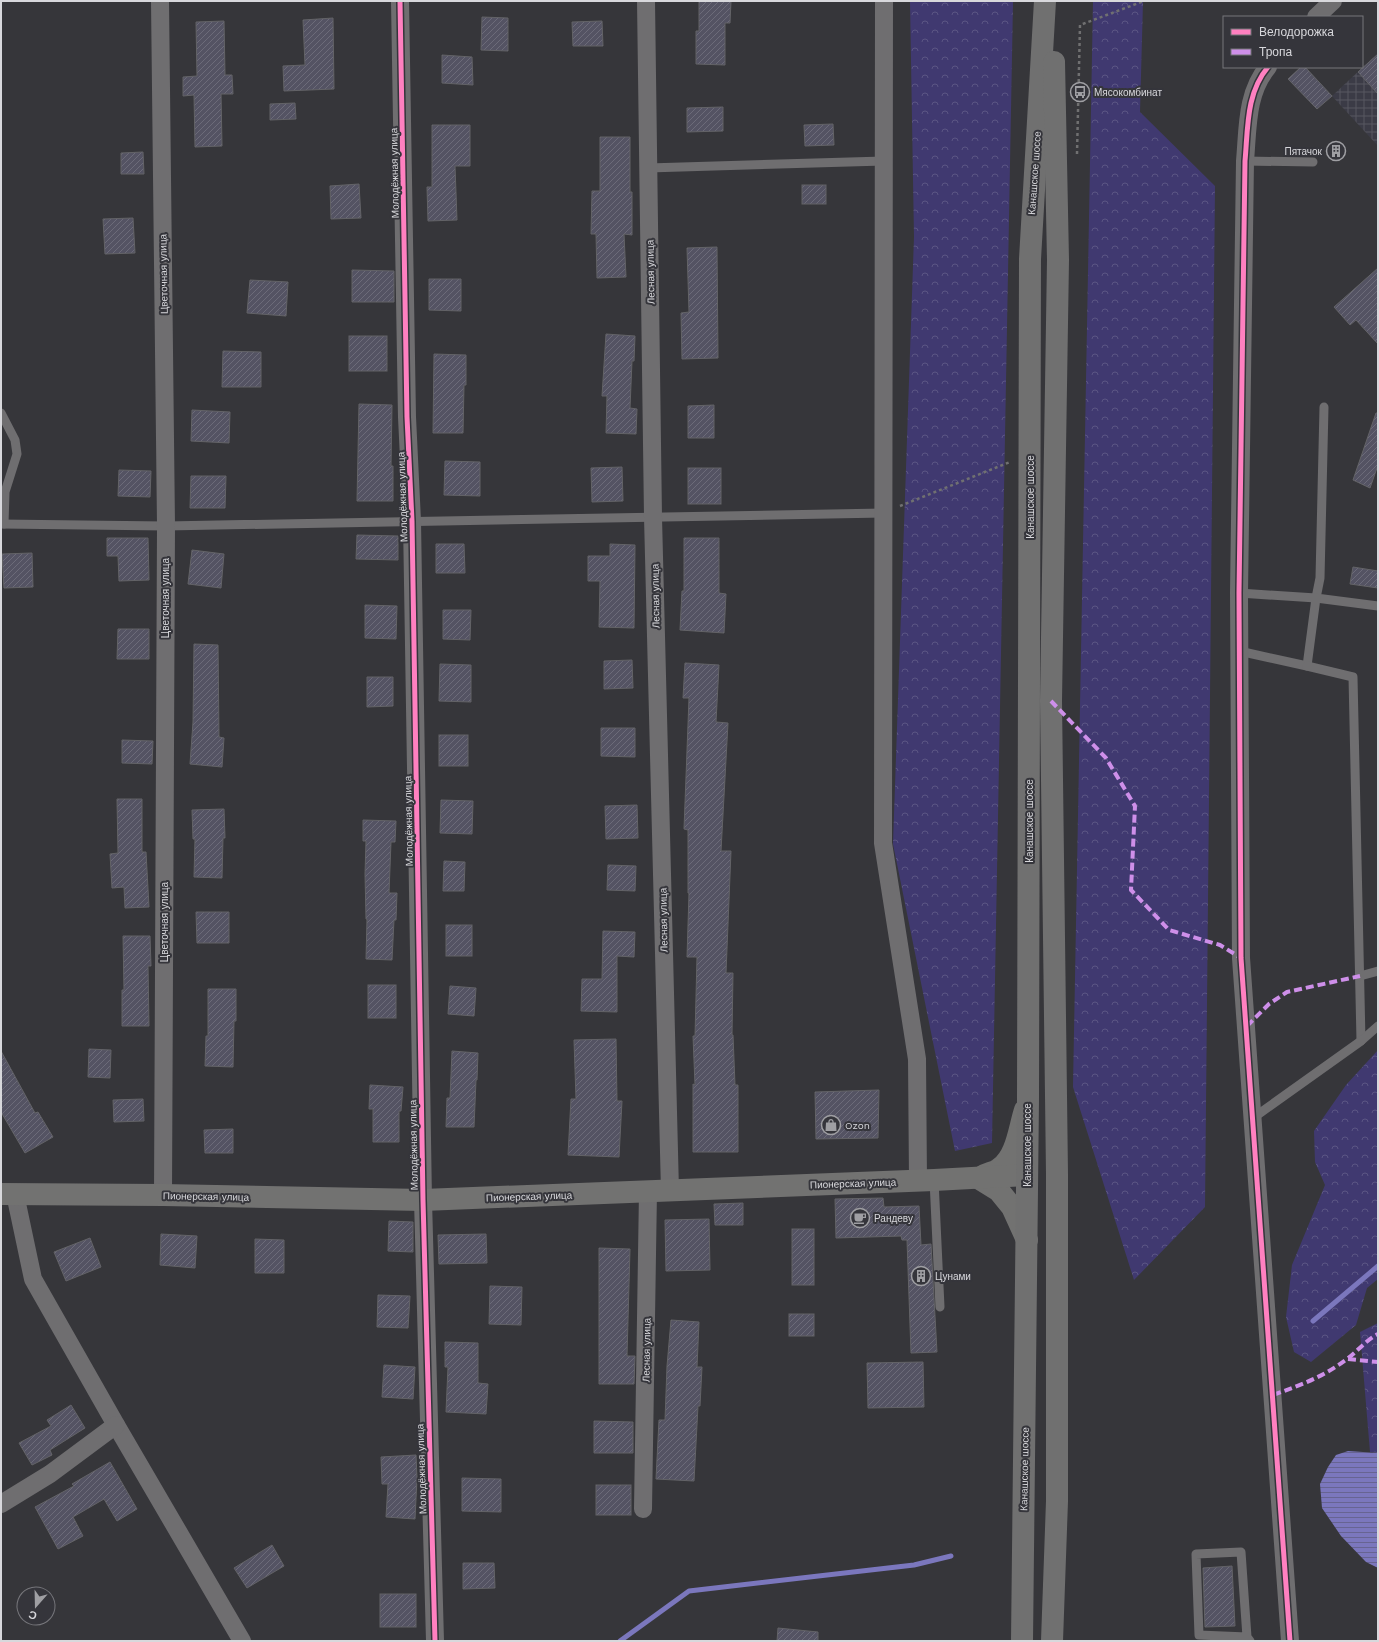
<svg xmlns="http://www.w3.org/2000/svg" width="1379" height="1642" viewBox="0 0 1379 1642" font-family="'Work Sans',sans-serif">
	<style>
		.industrial { fill: url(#industrial-grid) }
		.forest { fill: url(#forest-crowns) }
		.water { fill: url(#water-rules) }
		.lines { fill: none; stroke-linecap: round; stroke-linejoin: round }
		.stream { stroke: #7b77bd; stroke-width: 5 }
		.building { fill: url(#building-hatch); stroke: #636367 }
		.path { stroke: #707071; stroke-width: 2.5; stroke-dasharray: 3 3; stroke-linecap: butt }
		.lane { stroke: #6f6e70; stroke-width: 9 }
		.street { stroke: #6f6e70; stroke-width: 18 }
		.secondary { stroke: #727271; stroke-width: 22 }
		.primary { stroke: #707070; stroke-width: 22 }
		.quiet { stroke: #ce8fe9; stroke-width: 4; stroke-dasharray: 8 4; stroke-linecap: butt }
		.cycleway-casing { stroke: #35353b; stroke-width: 8 }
		.cycleway { stroke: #ff80c0; stroke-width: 5 }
		.labels { text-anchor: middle; stroke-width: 4; stroke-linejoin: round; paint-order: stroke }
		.poi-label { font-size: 10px; fill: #d8d8dc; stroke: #35353b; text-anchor: start }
		.street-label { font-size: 10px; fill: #d8d8dc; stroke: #35353b }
	</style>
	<defs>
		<pattern id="industrial-grid" width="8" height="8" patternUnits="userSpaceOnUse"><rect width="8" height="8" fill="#3b3b46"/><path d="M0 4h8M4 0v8" fill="none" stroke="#575760"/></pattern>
		<pattern id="forest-crowns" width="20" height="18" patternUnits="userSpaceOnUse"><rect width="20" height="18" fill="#403970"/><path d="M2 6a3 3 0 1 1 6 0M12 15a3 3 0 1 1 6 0" fill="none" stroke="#5b5584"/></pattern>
		<pattern id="water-rules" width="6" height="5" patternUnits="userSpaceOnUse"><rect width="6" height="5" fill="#7b77bd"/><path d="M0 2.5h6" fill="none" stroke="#676492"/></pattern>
		<pattern id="building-hatch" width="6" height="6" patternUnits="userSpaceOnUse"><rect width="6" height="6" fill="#545363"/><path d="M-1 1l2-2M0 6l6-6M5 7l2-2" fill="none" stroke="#6c6b79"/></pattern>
	</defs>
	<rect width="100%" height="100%" fill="#36363a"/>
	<path class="industrial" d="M1378,53v93l-46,-50z"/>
	<g class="forest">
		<path d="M910,1h103l-21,1142 -37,8 -62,-307 21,-607z"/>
		<path d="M1093,1h50l-3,111 75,74 -10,1021 -71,73 -61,-193z"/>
		<path d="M1378,1050v229l-11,9 -11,37 -45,37 -17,-10 -8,-35 6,-52 33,-80 -10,-23 -1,-31 32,-46z"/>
		<path d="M1378,1323v130l-8,-1 -10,-120z"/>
	</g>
	<path class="water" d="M1348,1451l30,2v115l-12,-6 -25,-26 -19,-28 -2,-24 8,-17 8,-12z"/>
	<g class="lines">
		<g class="stream">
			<path d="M1313,1321l65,-55"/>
			<path d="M620,1641l69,-50 225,-26 37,-9"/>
		</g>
	</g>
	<g class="building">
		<path d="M699,1h32l-1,22h-5v42l-29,-1v-33h3z"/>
		<path d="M482,17l26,1v33l-27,-1z"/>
		<path d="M333,18l1,71 -50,2 -1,-25 22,-1 -2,-45z"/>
		<path d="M224,21l1,54h7l1,19h-12l1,52 -27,1 -1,-52 -11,1v-19l14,-1 -1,-54z"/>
		<path d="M602,21l1,25h-30l-1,-24z"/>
		<path d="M1378,54v40l-20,-22z"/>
		<path d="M442,55l30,2 1,28 -31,-2z"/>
		<path d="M1301,67h4l27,29 -15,13 -29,-30z"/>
		<path d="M295,103l1,16 -26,1v-16z"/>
		<path d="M723,107v24l-36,1v-24z"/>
		<path d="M833,124l1,21 -29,1 -1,-21z"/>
		<path d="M432,125h38v41h-15l2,54 -29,1 -1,-34h5z"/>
		<path d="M600,137h30v55h2v43l-8,-1 2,43 -29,1 -1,-44h-5l1,-43h8z"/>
		<path d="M143,152l1,22h-23v-21z"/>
		<path d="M359,184l2,34 -30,1 -1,-33z"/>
		<rect x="802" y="185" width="24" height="19"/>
		<path d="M133,218l2,35 -30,1 -2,-35z"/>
		<path d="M717,247l1,111 -36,1 -1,-46 8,-1 -2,-64z"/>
		<path d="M1378,268v76l-22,-24 -6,5 -16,-18z"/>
		<path d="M352,270l42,1v31h-42z"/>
		<path d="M429,279h32v32l-32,-1z"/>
		<path d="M250,280l38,2 -2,34 -39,-3z"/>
		<path d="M606,334l29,2 -1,25h-2l-2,47 7,1 -1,25 -30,-1 1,-37h-5z"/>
		<rect x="349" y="336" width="38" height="35"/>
		<path d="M223,351l38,1v35h-39z"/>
		<path d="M434,354l32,1v30h-2l-1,48h-30z"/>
		<path d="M359,404l33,1 -1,61h2v35h-36z"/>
		<path d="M714,405v33h-26v-32z"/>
		<path d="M192,410l38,2 -1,31 -38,-2z"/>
		<path d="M1376,413h2v52l-8,23 -17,-8z"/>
		<path d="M445,461l35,1v34l-36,-1z"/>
		<path d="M622,467l1,34 -31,1 -1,-34z"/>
		<rect x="688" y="468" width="33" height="36"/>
		<path d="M119,470l32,1 -1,26 -32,-1z"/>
		<path d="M191,476h35l-1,32h-35z"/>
		<path d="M357,535l41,1v24l-42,-1z"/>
		<path d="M107,538h41l1,42 -30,1 -1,-25h-11z"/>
		<path d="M684,538h35v55l7,1 -2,39 -44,-3 2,-39h2z"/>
		<path d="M436,544h28l1,29h-29z"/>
		<path d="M610,544l25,1 -1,83 -35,-1 1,-46h-12v-25h22z"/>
		<path d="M192,550l32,4 -3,34 -33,-4z"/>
		<path d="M32,553l1,34 -29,1 -2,-34z"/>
		<path d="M1353,567l25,4v17l-28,-4z"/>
		<path d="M365,605l32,1 -1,33 -31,-1z"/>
		<path d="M443,610h28l-1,30 -27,-1z"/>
		<path d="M118,629h31v30h-32z"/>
		<path d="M194,644l24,1 1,92 5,1 -2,29 -32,-3 3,-42z"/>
		<path d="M632,660l1,28 -29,1v-28z"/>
		<path d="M685,663l34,2 -3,57 12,1 -7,128h10l-5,122h7l-1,62h1l2,50h3v67h-45v-68l2,1 -2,-49h2l2,-79h-10l2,-64h-1v-63l-4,-1 5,-131h-6z"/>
		<path d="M440,664l31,1v37l-32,-1z"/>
		<path d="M367,677h26v29l-26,1z"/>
		<path d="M601,728h34v29l-34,-1z"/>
		<rect x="439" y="735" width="29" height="31"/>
		<path d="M122,740l31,1 -1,23 -30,-1z"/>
		<path d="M117,799h25v53h4l3,55 -24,1 -1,-21 -12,1 -2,-34 8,-1z"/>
		<path d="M441,800l32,1 -1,33 -32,-1z"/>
		<path d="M637,805l1,33 -32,1 -1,-33z"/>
		<path d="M224,809l1,29h-2l-1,40 -28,-1 1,-38h-2l-1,-29z"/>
		<path d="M363,820l33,1 -1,21h-4l-2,51h8l-1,27h-2l-2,40 -26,-1 1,-40h-1l-1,-45 1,-33h-3z"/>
		<path d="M444,861l21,1 -1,29h-21z"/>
		<path d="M608,865l28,1 -1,25 -28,-1z"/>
		<path d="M196,912h33v31h-32z"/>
		<rect x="446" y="925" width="26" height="31"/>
		<path d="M603,931l32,1 -1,25 -17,-1v56l-36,-1 1,-32h20z"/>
		<path d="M123,936h27l1,30h-3l1,60h-27v-36h2z"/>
		<rect x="368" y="985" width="28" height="33"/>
		<path d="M450,986l26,2 -2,28 -26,-2z"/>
		<path d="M208,989h28v32h-2l-1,46 -28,-1 1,-30h2z"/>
		<path d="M616,1039l1,62h5l-3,56 -51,-2 3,-56h5l-2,-59z"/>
		<path d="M89,1049l22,1 -1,28 -22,-1z"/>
		<path d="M1,1051l34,62 3,-1 15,25 -28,16 -24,-41z"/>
		<path d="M452,1051l26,2 -1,27h-1l-2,47h-28l1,-29h3z"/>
		<path d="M370,1085l33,2 -2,24h-2v31h-26v-33h-4z"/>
		<path d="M879,1090l-1,48 -62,1 -1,-47z"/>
		<path d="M143,1099l1,22 -30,1 -1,-22z"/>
		<path d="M233,1129v24h-28l-1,-23z"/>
		<path d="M883,1198l1,9 35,-1 2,39 10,-1 6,108 -26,1 -4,-113h-5l-1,-4 -65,2 -1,-39z"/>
		<path d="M743,1203v22h-28l-1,-21z"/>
		<path d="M709,1219l1,51 -44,1 -1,-51z"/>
		<path d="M389,1221l24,1v30l-25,-1z"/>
		<rect x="792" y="1229" width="22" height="56"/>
		<path d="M161,1234l36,2 -2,32 -35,-3z"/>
		<path d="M486,1234l1,29 -48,1 -1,-29z"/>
		<path d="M90,1238l11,29 -35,14 -12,-29z"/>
		<path d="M255,1239l29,1v33h-29z"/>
		<path d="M599,1248l31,1 -3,107h8l-1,28h-35z"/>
		<path d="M490,1286l32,1 -1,38 -32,-1z"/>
		<path d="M378,1295l32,1 -2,32 -31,-1z"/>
		<rect x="789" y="1314" width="25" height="22"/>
		<path d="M671,1320l28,2 -2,45h5l-2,39h-2l-4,75 -38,-2 3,-59h6l2,-54z"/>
		<path d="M445,1342l33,1v40l10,1 -2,30 -40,-2 2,-45h-3z"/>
		<path d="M923,1362l1,45 -56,1 -1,-45z"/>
		<path d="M384,1365l31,2 -2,32 -31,-2z"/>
		<path d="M71,1405l14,23 -35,22 2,5 -20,10 -13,-22 32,-17 -4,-6z"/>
		<path d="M594,1421l39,1v31h-39z"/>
		<path d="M416,1455l1,23 -2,41 -29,-2 2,-33h-6l-1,-27z"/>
		<path d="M110,1462l27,47 -20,12 -13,-22 -31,18 10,19 -25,13 -23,-42 39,-21 -2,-2z"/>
		<path d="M462,1478l39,1v33l-39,-1z"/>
		<rect x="596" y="1485" width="35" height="30"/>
		<path d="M272,1545l12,21 -37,22 -13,-20z"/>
		<path d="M463,1563h31l1,25 -32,1z"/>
		<path d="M1232,1566l3,60 -30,1 -2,-59z"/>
		<rect x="380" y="1594" width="36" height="33"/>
		<path d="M778,1628l40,4v9h-41z"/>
	</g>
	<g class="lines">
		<g class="path">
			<path d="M1077,154l3,-129 64,-24"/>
			<path d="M900,506l110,-44"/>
		</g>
		<g class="lane">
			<path d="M1245,161l68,1"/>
			<path d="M648,168l236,-7"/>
			<path d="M1324,407l-4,171 -4,20 62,8"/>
			<path d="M1,413l14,27 2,14 -12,38 -1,32"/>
			<path d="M1,524l165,2 718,-13"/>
			<path d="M1239,651l68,15 9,-68 -77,-5"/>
			<path d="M1307,666l46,11 8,364"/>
			<path d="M1360,976l18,-5"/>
			<path d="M1253,1118l108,-77 17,-15"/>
			<path d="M934,1180l6,127"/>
			<path d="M1247,1637l-48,-2 -3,-81 45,-2 6,85 3,4"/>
		</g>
		<g class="street">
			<path d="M160,1l6,525 -3,669"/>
			<path d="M400,1l7,416 5,104 11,679 12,441"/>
			<path d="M646,1l7,516 17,674"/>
			<path d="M884,1l-1,842 34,216 1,122"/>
			<path d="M1316,17l17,-16"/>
			<path d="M1268,67c-22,26 -20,61 -23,94l-6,432 2,365 49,683"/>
			<path d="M15,1194l18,85 83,146 126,216"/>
			<path d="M1,1504l49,-30 66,-49"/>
			<path d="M643,1509l5,-318"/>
		</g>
		<g class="secondary">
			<path d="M983,1176c5,-3 13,-4 17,-8 17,-12 19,-40 25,-58"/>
			<path d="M978,1178l21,13 13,16 15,33"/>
			<path d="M1,1194l162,1 260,5 511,-20 93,-5"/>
		</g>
		<g class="primary">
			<path d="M1022,1641l6,-542 2,-840 15,-258"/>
			<path d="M1052,1641l5,-140v-327l-6,-473 7,-441 -4,-198"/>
		</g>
		<g class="quiet">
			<path d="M1051,701l55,57 29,48 -4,84 38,40 51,15 21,13"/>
			<path d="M1247,1026l22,-22 18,-12 73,-16"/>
			<path d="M1348,1359l30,3"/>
			<path d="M1273,1395c28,-10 50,-18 74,-36 11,-8 19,-19 31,-25"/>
		</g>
		<defs>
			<g id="cycleway">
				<path d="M400,1l7,416 5,104 11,679 12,441"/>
				<path d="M1268,67c-22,26 -20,61 -23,94l-6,432 2,365 49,683"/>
			</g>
		</defs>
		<use href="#cycleway" class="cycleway-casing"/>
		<use href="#cycleway" class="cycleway"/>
	</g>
	<defs>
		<symbol id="bus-ring" viewBox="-11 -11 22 22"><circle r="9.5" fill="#35353b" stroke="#9f9fa3" stroke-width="1.5"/><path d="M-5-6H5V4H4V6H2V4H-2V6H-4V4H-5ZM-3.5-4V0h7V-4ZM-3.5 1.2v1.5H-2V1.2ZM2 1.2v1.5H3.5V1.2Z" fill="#9f9fa3"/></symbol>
		<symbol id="building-ring" viewBox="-11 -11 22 22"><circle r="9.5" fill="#35353b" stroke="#9f9fa3" stroke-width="1.5"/><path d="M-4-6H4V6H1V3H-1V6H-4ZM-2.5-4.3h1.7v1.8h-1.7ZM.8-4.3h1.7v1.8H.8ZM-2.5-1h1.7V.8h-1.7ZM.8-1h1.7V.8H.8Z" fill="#9f9fa3"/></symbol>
		<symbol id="shop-ring" viewBox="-11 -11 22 22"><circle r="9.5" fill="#35353b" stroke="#9f9fa3" stroke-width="1.5"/><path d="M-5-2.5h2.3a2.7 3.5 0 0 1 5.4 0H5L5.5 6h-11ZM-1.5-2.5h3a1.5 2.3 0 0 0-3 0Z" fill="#9f9fa3"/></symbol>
		<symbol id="cafe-ring" viewBox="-11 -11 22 22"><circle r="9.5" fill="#35353b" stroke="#9f9fa3" stroke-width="1.5"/><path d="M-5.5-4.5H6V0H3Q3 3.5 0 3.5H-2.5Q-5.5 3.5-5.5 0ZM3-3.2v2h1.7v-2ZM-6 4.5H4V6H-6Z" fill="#9f9fa3"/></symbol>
	</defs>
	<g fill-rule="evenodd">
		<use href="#bus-ring" x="1069" y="81" width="22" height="22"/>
		<use href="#building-ring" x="1325" y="140" width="22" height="22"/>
		<use href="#shop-ring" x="820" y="1114" width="22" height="22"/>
		<use href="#cafe-ring" x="849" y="1207" width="22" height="22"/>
		<use href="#building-ring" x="910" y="1265" width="22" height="22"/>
	</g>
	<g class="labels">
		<g class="poi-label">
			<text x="1094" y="96">Мясокомбинат</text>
			<text x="1322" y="155" text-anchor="end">Пятачок</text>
			<text x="845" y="1129">Ozon</text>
			<text x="874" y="1222">Рандеву</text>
			<text x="935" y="1280">Цунами</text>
		</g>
		<g class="street-label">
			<text transform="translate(394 173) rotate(-91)" y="4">Молодёжная улица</text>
			<text transform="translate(1034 173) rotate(-86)" y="4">Канашское шоссе</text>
			<text transform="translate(650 272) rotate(-91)" y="4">Лесная улица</text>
			<text transform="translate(163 274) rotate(-91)" y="4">Цветочная улица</text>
			<text transform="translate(402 497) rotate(-92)" y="4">Молодёжная улица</text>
			<text transform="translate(1030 497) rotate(-90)" y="4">Канашское шоссе</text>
			<text transform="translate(655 596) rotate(-91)" y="4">Лесная улица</text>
			<text transform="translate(165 598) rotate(-90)" y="4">Цветочная улица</text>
			<text transform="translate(408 821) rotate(-91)" y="4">Молодёжная улица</text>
			<text transform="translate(1029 821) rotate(-90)" y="4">Канашское шоссе</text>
			<text transform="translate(663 920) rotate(-91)" y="4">Лесная улица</text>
			<text transform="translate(164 922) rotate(-90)" y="4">Цветочная улица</text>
			<text transform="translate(413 1145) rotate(-91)" y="4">Молодёжная улица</text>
			<text transform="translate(1027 1145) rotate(-90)" y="4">Канашское шоссе</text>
			<text transform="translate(853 1183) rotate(-2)" y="4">Пионерская улица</text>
			<text transform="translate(206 1196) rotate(1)" y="4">Пионерская улица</text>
			<text transform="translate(529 1196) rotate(-2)" y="4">Пионерская улица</text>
			<text transform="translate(646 1350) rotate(-89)" y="4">Лесная улица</text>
			<text transform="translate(421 1469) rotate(-92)" y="4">Молодёжная улица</text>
			<text transform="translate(1024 1469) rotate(-89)" y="4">Канашское шоссе</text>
		</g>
	</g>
	<rect width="1379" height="1642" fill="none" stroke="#d8d8dc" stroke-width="4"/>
	<rect x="1223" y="16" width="140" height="52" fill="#35353b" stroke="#76767b"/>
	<rect x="1231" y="29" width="20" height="6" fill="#ff80c0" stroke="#76767b"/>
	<text x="1259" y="36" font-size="12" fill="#d8d8dc">Велодорожка</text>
	<rect x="1231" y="49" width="20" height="6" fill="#ce8fe9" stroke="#76767b"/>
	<text x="1259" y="56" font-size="12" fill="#d8d8dc">Тропа</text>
	<g transform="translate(36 1606) rotate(200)"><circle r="19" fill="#35353b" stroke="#76767b"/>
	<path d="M0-3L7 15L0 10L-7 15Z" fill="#9f9fa3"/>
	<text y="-6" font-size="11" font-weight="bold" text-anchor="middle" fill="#d8d8dc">С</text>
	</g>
</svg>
